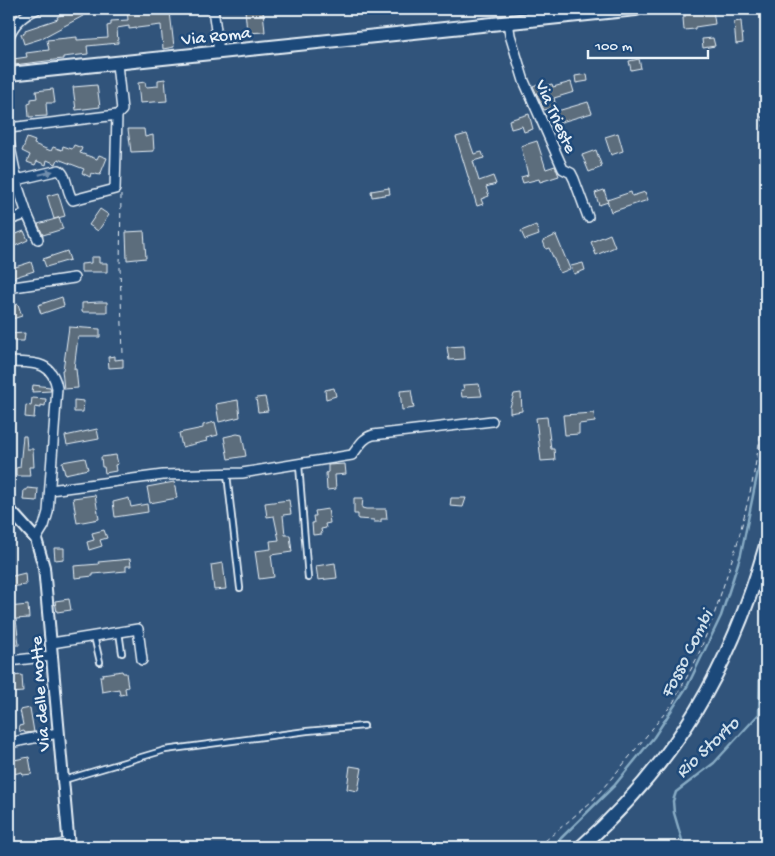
<svg xmlns="http://www.w3.org/2000/svg" width="775" height="856" viewBox="0 0 775 856" font-family="'Gochi Hand',sans-serif">
	<style>
		.lines { fill: none; stroke-linecap: round; stroke-linejoin: round }
		.stream { stroke: #87abc4; stroke-width: 2.5 }
		.building { fill: #5b6d7c; stroke: #e8f1f8 }
		.service-casing { stroke: #e8f1f8; stroke-width: 8 }
		.minor-casing { stroke: #e8f1f8; stroke-width: 12 }
		.tertiary-casing { stroke: #e8f1f8; stroke-width: 14 }
		.secondary-casing { stroke: #e8f1f8; stroke-width: 16 }
		.path { stroke: #e8f1f8; stroke-width: 1; stroke-dasharray: 5 4; stroke-linecap: butt }
		.service { stroke: #1f4a7a; stroke-width: 4.5 }
		.minor { stroke: #1f4a7a; stroke-width: 9 }
		.tertiary { stroke: #1f4a7a; stroke-width: 10 }
		.secondary { stroke: #1f4a7a; stroke-width: 12 }
		.oneway { fill: #6f8dac }
		.labels { text-anchor: middle; stroke-width: 5; stroke-linejoin: round; paint-order: stroke }
		.street-label { font-size: 18px; fill: #e8f1f8; stroke: #1f4a7a }
		.water-label { font-size: 19px; font-style: italic; fill: #d0e0eb; stroke: #1f4a7a }
	</style>
	<rect width="100%" height="100%" fill="#31547b"/>
	<filter id="ink" filterUnits="userSpaceOnUse"><feTurbulence type="fractalNoise" baseFrequency=".02" numOctaves="2"/><feDisplacementMap in="SourceGraphic" scale="10" xChannelSelector="R" yChannelSelector="G"/><feConvolveMatrix kernelMatrix="1 2 1 2 8 2 1 2 1" color-interpolation-filters="sRGB"/></filter>
	<g filter="url(#ink)">
		<g class="lines">
			<g class="stream">
				<path d="M766,113v2"/>
				<path d="M552,847l62,-61 40,-49 34,-52 33,-69 20,-62 25,-122"/>
				<path d="M684,847l-10,-34 -1,-12 3,-9 38,-29 45,-49 1,-44 6,-34"/>
			</g>
		</g>
		<g class="building">
			<path d="M72,9h24l-56,30 -16,5 -3,-10 4,-1v-3l33,-11 -1,-2z"/>
			<path d="M127,9h21l1,4 21,-1 4,35 -11,2 -2,-24 -32,4v-3l-12,2 1,15 -31,3 1,8 -25,3v2l-49,6 -1,-6 14,-2 -1,-4 23,-3 -2,-10 30,-3v3l31,-2 -1,-12 4,-1v-4l17,-1z"/>
			<path d="M245,9h11v2h7l2,21 -18,1z"/>
			<path d="M713,10l2,14 -20,3v2l-11,1 -1,-12 2,-1v-4z"/>
			<path d="M741,21l2,22 -7,1 -2,-22z"/>
			<path d="M713,38l2,8 -12,2 -1,-9z"/>
			<path d="M639,59l2,9 -10,2 -2,-9z"/>
			<path d="M587,74l1,7 -12,2 -1,-7z"/>
			<path d="M165,79l2,22 -27,2 -2,-20 7,-1 1,5 12,-1v-6z"/>
			<path d="M571,82l3,10 -20,6 2,9 -12,3 -11,-24 5,-2 1,3 13,-3 1,3z"/>
			<path d="M97,85l3,22 -24,3 -3,-23z"/>
			<path d="M53,89l2,14h-9l1,13 -18,1 -1,-13 3,-1v-4l6,-1 -1,-7z"/>
			<path d="M588,102l4,11 -34,10 -4,-11z"/>
			<path d="M529,114l4,15 -9,3 -2,-6 -11,3 -2,-9z"/>
			<path d="M128,129h16l1,8 8,-2 1,16 -23,1z"/>
			<path d="M618,133l5,18 -12,4 -6,-18z"/>
			<path d="M467,134l7,20 8,-2 2,6 -11,3 6,20 14,-5 3,8 -10,3 3,9 -8,3 2,5 -6,2 -21,-69z"/>
			<path d="M27,138l8,3 -1,3 17,7 2,-4 9,3 1,-4 9,3 2,-4 8,3 -2,5 17,6 2,-4 8,3 -7,17 -9,-2 -1,4 -8,-4 2,-4 -26,-10 -2,5 -9,-4 -1,5 -9,-4 -2,4 -8,-3 3,-7 -8,-4z"/>
			<path d="M537,141l9,28 9,-3 4,10 -19,6 -1,-3 -16,4 -2,-6 7,-2 -7,-29z"/>
			<path d="M596,150l6,17 -13,5 -7,-17z"/>
			<path d="M389,188l1,6 -18,3 -1,-6z"/>
			<path d="M604,190l4,12 -9,3 -4,-12z"/>
			<path d="M631,192l1,4 13,-4 3,8 -37,12 -4,-12z"/>
			<path d="M58,193l7,23 -11,3 -7,-23z"/>
			<path d="M100,209l9,6 -11,16 -9,-6z"/>
			<path d="M59,218l4,11 -20,6 -5,-11z"/>
			<path d="M536,225l3,10 -14,5 -4,-9z"/>
			<path d="M24,231l4,9 -13,6 -4,-10z"/>
			<path d="M144,231l2,27 -19,2 -1,-28z"/>
			<path d="M610,234l5,13 -19,8 -5,-13z"/>
			<path d="M556,235l14,34 -10,4 -11,-25 -3,1 -3,-8z"/>
			<path d="M67,251l3,9 -24,7 -3,-8z"/>
			<path d="M91,257h8v6h8v9h-26v-8l10,-1z"/>
			<path d="M31,262l3,9 -25,8v-10z"/>
			<path d="M583,263l2,7 -11,4 -3,-8z"/>
			<path d="M62,297l2,9 -23,8 -3,-9z"/>
			<path d="M99,302h8v10h-25v-9z"/>
			<path d="M18,304l4,12 -13,4v-13z"/>
			<path d="M69,327l31,2v8h-22l-4,32h2l2,19 -14,1 -2,-19h1z"/>
			<path d="M25,333l-1,8h-15v-7z"/>
			<path d="M464,346l1,13 -16,1 -2,-13z"/>
			<path d="M115,356v4l8,-1v8l-14,1 -1,-11z"/>
			<path d="M479,384l3,12 -20,1 -1,-7h3l-1,-5z"/>
			<path d="M33,385l17,2 1,4 -19,1z"/>
			<path d="M334,388l2,8 -10,3 -1,-9z"/>
			<path d="M411,390l3,18 -12,2 -2,-19z"/>
			<path d="M521,393l1,18 -12,2v-6l4,-13z"/>
			<path d="M265,397l3,14 -10,1 -2,-14z"/>
			<path d="M32,398l14,1 -1,7 -4,-1v3l-6,-1 -1,11 -9,-1 1,-12 5,1z"/>
			<path d="M74,400l10,1 -1,11h-9z"/>
			<path d="M238,400l2,17 -21,5 -3,-18z"/>
			<path d="M594,413l1,9 -16,2v10l-14,1 -2,-20z"/>
			<path d="M547,417l4,32h3l1,11 -14,1 -5,-43z"/>
			<path d="M215,422l3,13 -12,3 1,3 -25,6 -3,-14 24,-5v-3z"/>
			<path d="M97,429l2,10 -32,6 -2,-9z"/>
			<path d="M237,434l5,1 4,21 -18,3 -4,-22z"/>
			<path d="M23,436h3l1,13h6l1,18h-5l1,9h-14v-8l4,-1z"/>
			<path d="M116,455l2,9 -3,1 1,6 -11,2 -1,-6h-2l-1,-10z"/>
			<path d="M85,458l3,11 -23,5 -3,-12z"/>
			<path d="M345,464l1,10 -11,1 1,14 -9,1 -1,-17 2,-1v-7z"/>
			<path d="M174,482l3,16 -27,5 -3,-16z"/>
			<path d="M27,488l11,1 -1,12 -14,-1 1,-10h3z"/>
			<path d="M95,495l4,24 -22,4 -4,-25z"/>
			<path d="M129,498l2,9 16,-3 1,8 -33,5 -2,-15z"/>
			<path d="M354,498h9l-1,10 4,1h20l1,10h-6v3h-7v-2l-16,-1v-5h-4z"/>
			<path d="M451,498h15l-3,9 -13,-1z"/>
			<path d="M289,500l2,14 -8,1 2,20h5l2,17 -21,3 3,22 -15,2 -4,-28 16,-2 -1,-8 9,-1 -5,-24 -7,1 -2,-14z"/>
			<path d="M328,509l2,14 -5,1 1,4 -5,1 1,5 -9,1 -1,-12h2l-1,-7h3l-1,-5z"/>
			<path d="M104,530l3,8 -7,2 2,6 -13,4 -2,-8 7,-2 -2,-7z"/>
			<path d="M54,548h10v11l-9,1z"/>
			<path d="M130,559l1,7h-5v5l-33,3v2l-18,2 -1,-12 25,-2 -1,-2z"/>
			<path d="M223,563l3,26 -12,1 -3,-25z"/>
			<path d="M335,563l2,15 -19,2 -2,-14z"/>
			<path d="M25,573l1,12 -17,2v-10z"/>
			<path d="M69,599l2,11 -14,2 -2,-11z"/>
			<path d="M28,605l1,13 -13,1 3,26h-10v-38z"/>
			<path d="M122,671l1,2h3l2,14 -3,1 1,6 -6,1 -1,-6 -17,3 -2,-16h3l-1,-2z"/>
			<path d="M22,675l1,17 -13,1 -1,-13h3v-4z"/>
			<path d="M30,708l4,24 -9,1 -1,-2 -4,1 -1,-6 4,-1 -3,-15z"/>
			<path d="M29,757l3,17 -9,1 -1,-3 -13,3v-14z"/>
			<path d="M350,766l12,2 -4,23 -11,-2z"/>
		</g>
		<g class="lines">
			<defs>
				<g id="service">
					<path d="M299,465l9,113"/>
					<path d="M227,474l13,114"/>
					<path d="M119,632l3,21"/>
					<path d="M94,636l6,26"/>
					<path d="M64,780l101,-30 142,-19 57,-5"/>
				</g>
				<g id="minor">
					<path d="M213,9l6,43"/>
					<path d="M508,22l2,13 14,46 39,88 8,4 3,6 14,38"/>
					<path d="M9,36c6,-14 15,-21 28,-27"/>
					<path d="M117,64l5,46 -5,5"/>
					<path d="M9,108v5"/>
					<path d="M9,128l108,-13 -2,74 -42,11c-7,-8 -5,-24 -14,-30l-38,9 -5,-3 -7,-34"/>
					<path d="M9,183l5,-2 3,3 10,30 -18,6"/>
					<path d="M27,214l11,25"/>
					<path d="M9,290l5,-3 60,-9"/>
					<path d="M9,362c24,1 43,-2 48,26l-9,124 -4,14 -8,13"/>
					<path d="M50,490l113,-15 79,-2 110,-18c7,-8 10,-17 21,-20l119,-14"/>
					<path d="M52,643l86,-14 4,31"/>
					<path d="M9,661l43,-5"/>
					<path d="M9,743l49,-10"/>
					<path d="M50,847l18,-4"/>
				</g>
				<path id="tertiary" d="M9,509l27,30 8,28 25,280"/>
				<g id="secondary">
					<path d="M9,74l627,-65"/>
					<path d="M581,847c96,-86 150,-179 185,-302"/>
				</g>
			</defs>
			<use href="#service" class="service-casing"/>
			<use href="#minor" class="minor-casing"/>
			<use href="#tertiary" class="tertiary-casing"/>
			<use href="#secondary" class="secondary-casing"/>
			<g class="path">
				<path d="M644,15l57,-6"/>
				<path d="M766,81c-7,17 -8,33 0,50"/>
				<path d="M121,195l-1,73 3,86"/>
				<path d="M538,847l53,-45 31,-36 51,-63 24,-45 17,-43 24,-74 14,-57 14,-80"/>
			</g>
			<use href="#service" class="service"/>
			<use href="#minor" class="minor"/>
			<use href="#tertiary" class="tertiary"/>
			<use href="#secondary" class="secondary"/>
		</g>
		<defs><path id="oneway-solid" d="M-6-.8H1V-3.2L6.5 0L1 3.2V.8H-6Z" transform="scale(1.25)"/></defs>
		<use class="oneway" href="#oneway-solid" transform="translate(46 173) rotate(-14)"/>
	</g>
	<g class="labels">
		<g class="street-label">
			<text transform="translate(216 35) rotate(-6)" y="6">Via Roma</text>
			<text transform="translate(557 116) rotate(66)" y="6">Via Trieste</text>
			<text transform="translate(39 694) rotate(-94)" y="6">Via delle Motte</text>
		</g>
		<g class="water-label">
			<text transform="translate(685 653) rotate(-63)" y="7">Fosso Combi</text>
			<text transform="translate(706 746) rotate(-43)" y="7">Rio Storto</text>
		</g>
	</g>
	<rect width="775" height="856" fill="none" stroke="#1f4a7a" stroke-width="30"/>
	<rect x="15" y="15" width="745" height="826" fill="none" stroke="#e8f1f8" stroke-width="2" filter="url(#ink)"/>
	<path d="M588 50v8h120v-8" fill="none" stroke="#e8f1f8" stroke-width="2.5"/>
	<text x="595" y="50" font-size="15" fill="#e8f1f8" stroke="#1f4a7a" stroke-width="4" paint-order="stroke">100 m</text>
</svg>
